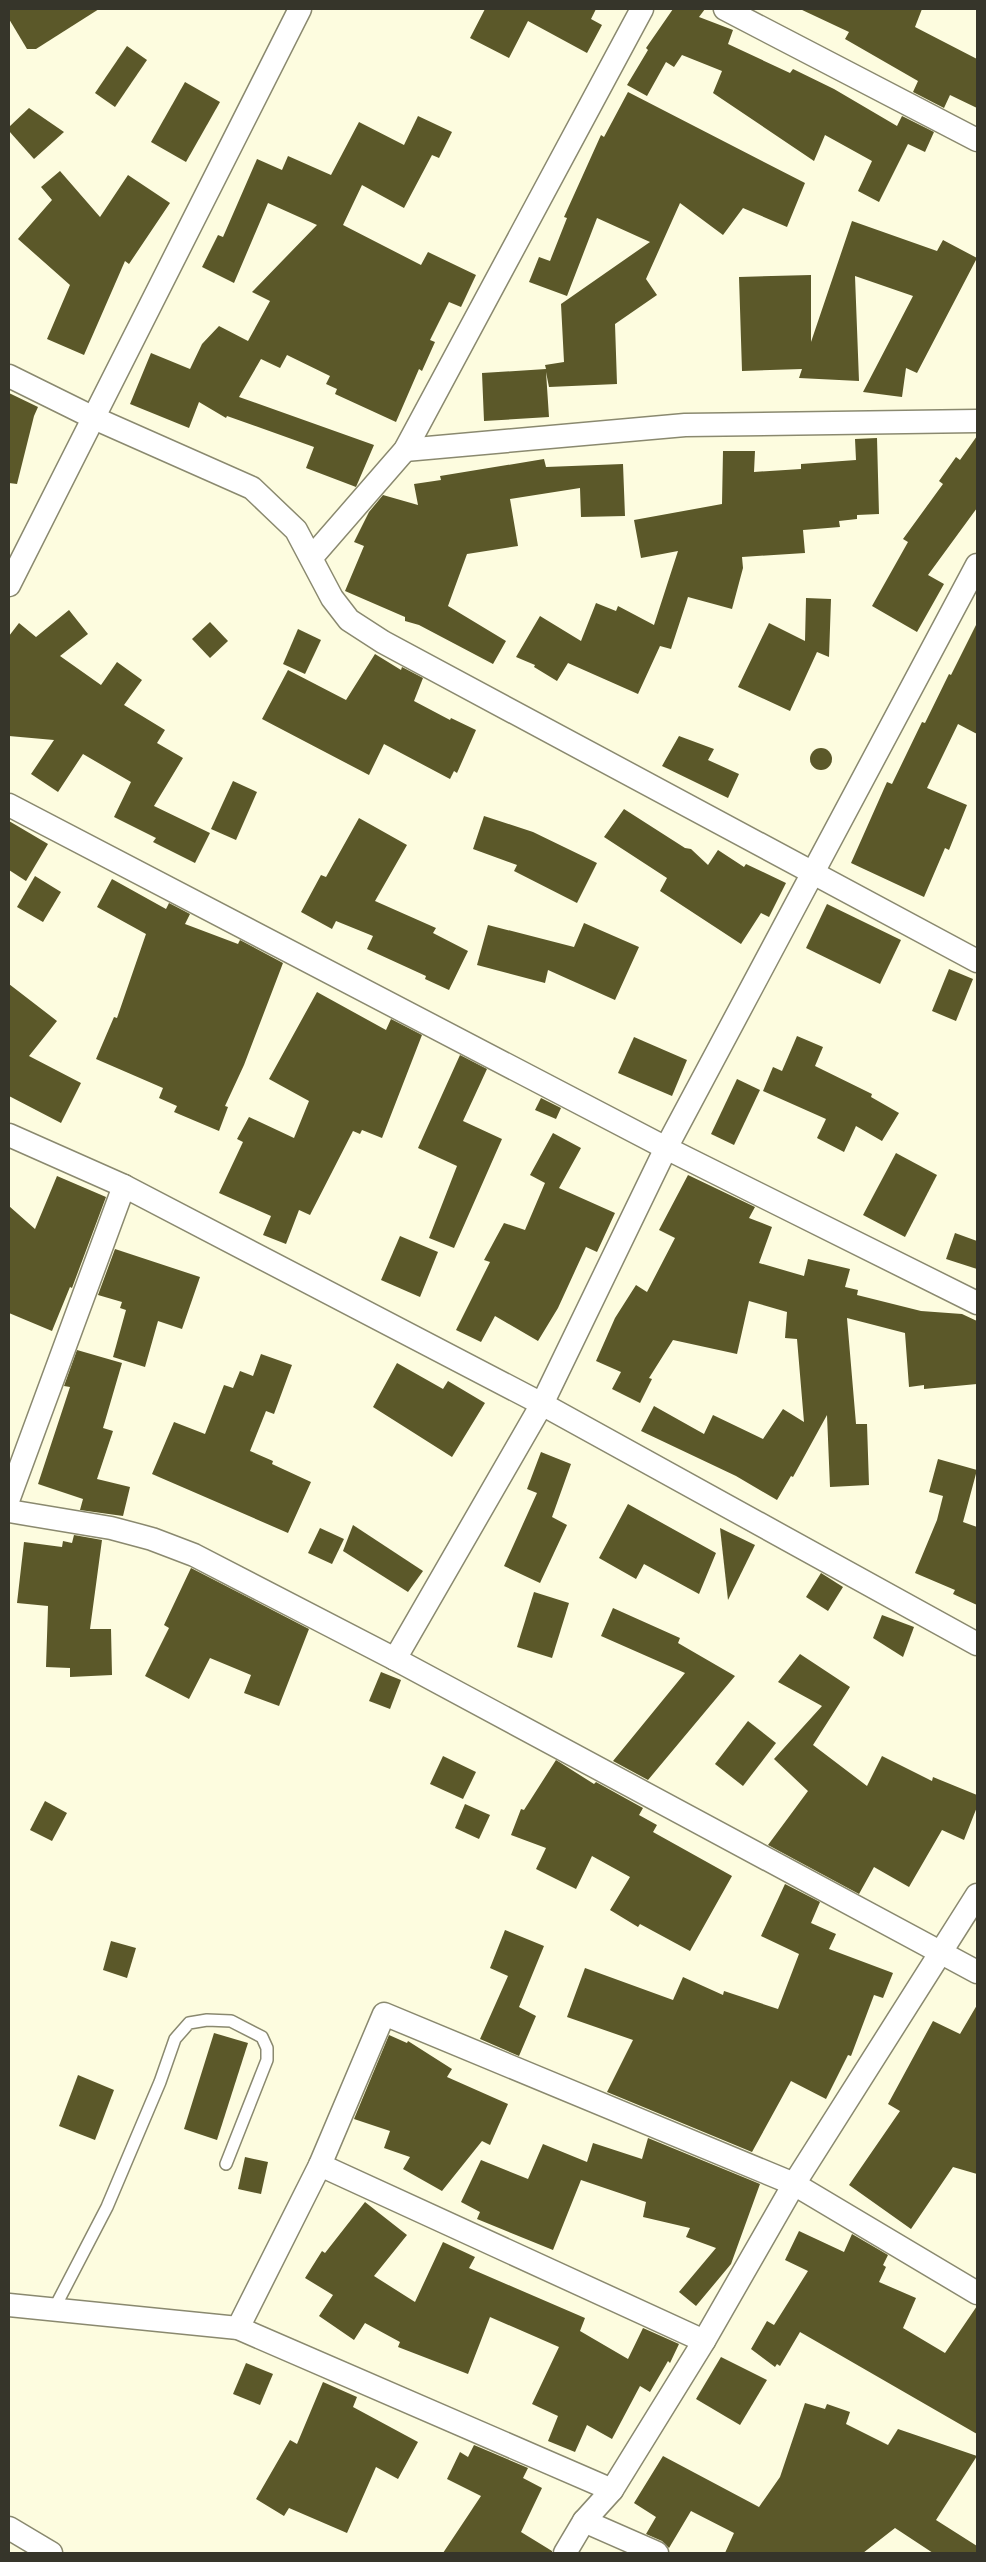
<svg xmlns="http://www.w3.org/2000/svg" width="986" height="2562" viewBox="0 0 986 2562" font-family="Lato,sans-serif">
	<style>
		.building { fill: #5b5829 }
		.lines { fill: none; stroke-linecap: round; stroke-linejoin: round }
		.service-casing { stroke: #8a896f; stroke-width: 14 }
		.minor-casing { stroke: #8a896f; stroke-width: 25 }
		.service { stroke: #fff; stroke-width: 11 }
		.minor { stroke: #fff; stroke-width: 22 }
	</style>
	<rect width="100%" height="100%" fill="#fdfcdf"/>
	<g class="building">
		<path d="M9,9h90l-63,40h-9l-18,-30z"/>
		<path d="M485,9h111l-5,10 11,6 -15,28 -59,-32 -19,37 -39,-20z"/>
		<path d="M673,9h32l-6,8 34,13 -5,14 62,29 3,-4 41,20 63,37 5,-10 32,16 -9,20 -17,-8 -29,58 -21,-11 14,-30 -47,-26 -11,26 -101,-68 9,-22 -40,-16 -8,12 -8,-5 -19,34 -20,-11 21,-35 -2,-2z"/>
		<path d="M800,9h122l-7,18 62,32v49l-27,-13 -6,13 -31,-16 5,-11 -73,-42 4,-7z"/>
		<path d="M127,46l20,14 -32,47 -20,-14z"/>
		<path d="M185,82l35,20 -34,60 -35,-20z"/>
		<path d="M628,92l177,91 -18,44 -44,-19 -20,27 -43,-32 -34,76 11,16 -42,29 2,60 -68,3 -3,-15 3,45 -65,4 -2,-48 64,-4 -1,-4 19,-3 -3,-58 89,-62 -53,-24 -30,78 -38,-14 10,-25 11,4 17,-43 -3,-1 37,-82 3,2z"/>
		<path d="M29,108l35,24 -30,27 -25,-28v-4z"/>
		<path d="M418,116l34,16 -13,26 -7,-3 -28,53 -42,-23 -19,40 78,40 7,-13 48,23 -15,32 -12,-5 -19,38 5,2 -13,29 -3,-2 -23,53 -61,-28 2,-5 -11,-5 4,-8 -43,-21 -7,13 -19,-9 -22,38 135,48 -18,42 -50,-19 8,-21 -87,-31 -1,2 -27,-16 -10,26 -59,-24 21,-51 39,16 12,-25 17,-18 29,15 22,-40 -18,-9 65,-67 -49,-22 -34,80 -32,-16 16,-32 5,2 34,-78 25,11 6,-14 43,19 28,-53 45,23z"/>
		<path d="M60,171l40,46 28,-42 42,28 -41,61 -4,-3 -41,94 -37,-16 23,-54 -52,-46 34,-39 -11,-13z"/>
		<path d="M852,221l85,30 6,-11 34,18 -60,115 -11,-5 -4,29 -39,-5 50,-96 -58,-20 4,105 -60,-3 3,-9 -60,2 -3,-94 72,-2v67z"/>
		<path d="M9,393l29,14 -4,9 -17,68 -8,-1z"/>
		<path d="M977,436v72l-49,67 16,9 -27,48 -45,-26 36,-64 -5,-3 40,-55 -4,-3 17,-24 4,3z"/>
		<path d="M877,438l2,76 -22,1v4l-18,2 1,6 -37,3 2,23 -63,4 1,11 -11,41 -44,-12 -17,52 -11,-3 -22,48 -70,-31 -11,18 -23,-14 1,-2 -19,-8 24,-41 41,25 15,-38 20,8 2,-5 36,19 24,-74 -37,7 -7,-38 88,-16 1,-53h32l-1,21 47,-3v-5l55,-4 -1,-21z"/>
		<path d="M544,459l2,8 77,-3 2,52 -44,1 -1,-29 -70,11 8,47 -51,8 -19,52 58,35 -13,23 -74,-39 -14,-4v-4l-60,-26 19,-45 -10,-4 15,-30 14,-17 35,10 -4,-21 27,-4 -1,-4z"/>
		<path d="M806,598l25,1 -2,58 -12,-5 -27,59 -52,-24 31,-64 36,18z"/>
		<path d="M69,610l19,24 -28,22 41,29 16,-23 25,18 -18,25 41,25 -8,13 26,15 -29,48 56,27 -15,30 -42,-21 3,-4 -42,-21 17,-35 -48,-28 -25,38 -27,-18 23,-34 -45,-4v-100l10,-13 17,14z"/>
		<path d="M210,622l18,19 -18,17 -18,-19z"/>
		<path d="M977,623v111l-19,-10 -31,64 40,17 -18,45 -4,-2 -21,49 -73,-34 36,-81 5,2 30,-62 3,1 24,-49 2,1z"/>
		<path d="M298,629l23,11 -16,34 -22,-10z"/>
		<path d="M375,654l26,16 1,-3 21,11 -9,23 36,19 1,-2 25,12 -19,43 -3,-2 -4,8 -66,-35 -15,31 -107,-56 26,-49 58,30z"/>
		<path d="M679,736l35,13 -6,11 31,14 -11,24 -66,-32z"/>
		<circle cx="821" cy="759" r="11"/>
		<path d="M233,781l24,11 -21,48 -25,-11z"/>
		<path d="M624,809l61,39 6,1 17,16 10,-15 26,17 2,-3 40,19 -17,34 -8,-4 -20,31 -81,-53 7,-13 -63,-41z"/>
		<path d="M484,816l49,16 64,31 -20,40 -63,-32 3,-6 -44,-16z"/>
		<path d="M359,818l48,27 -32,56 61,27 -3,5 35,18 -19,39 -24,-11 1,-3 -59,-27 6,-13 -37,-15 -4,8 -31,-17 20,-37 5,2z"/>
		<path d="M9,821l39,23 -22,37 -17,-11z"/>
		<path d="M35,876l26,16 -18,30 -26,-15z"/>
		<path d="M112,879l54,30 3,-6 21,11 -5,10 53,20 2,-4 43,23 -39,102 -19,41 3,1 -9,24 -45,-19 3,-6 -18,-8 4,-10 -67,-29 18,-42 3,1 29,-84 -49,-27z"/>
		<path d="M827,904l74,36 -21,44 -74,-36z"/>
		<path d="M584,923l55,24 -24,53 -67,-30 -3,13 -68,-18 11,-40 86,22z"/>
		<path d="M949,969l24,10 -17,42 -24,-10z"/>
		<path d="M9,984l48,37 -28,35 52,27 -20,40 -52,-27z"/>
		<path d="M317,992l69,38 5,-11 31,16 -40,103 -20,-8 -2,4 -7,-3 -43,84 -11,-5 -13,34 -23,-9 8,-19 -52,-23 24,-51 -6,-3 12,-22 45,21 15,-37 -40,-22z"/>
		<path d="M797,1036l26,11 -8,19 57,28 -1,3 28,16 -17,28 -26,-15 -12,26 -27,-14 9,-19 -63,-28 10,-24 9,4z"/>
		<path d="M634,1037l53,23 -15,36 -54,-23z"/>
		<path d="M460,1055l27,14 -24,52 39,18 -48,109 -25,-10 28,-72 -39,-18z"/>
		<path d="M737,1079l23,11 -26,55 -23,-11z"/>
		<path d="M541,1098l20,10 -5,11 -21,-9z"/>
		<path d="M553,1133l28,15 -22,40 56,25 -18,39 -11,-5 -28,61 -20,33 -43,-25 -14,26 -25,-12 34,-68 -6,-2 20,-37 21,7 20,-47 -15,-8z"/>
		<path d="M896,1153l41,22 -32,62 -42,-22z"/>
		<path d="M688,1175l67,32 -6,11 23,9 -13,36 45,13 4,-17 42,10 -5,18 13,3 -1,5 64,16 41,3 15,7v63l-53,5v-4l-15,2 -4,-54 -58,-15 9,106h11l2,61 -39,2 -3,-72 -34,62 -2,-1 -14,24 -41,-24 -95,-45 13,-25 50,28 9,-19 50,24 20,-30 21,13 -7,-83 -12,-1 2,-26 -38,-11 -12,53 -64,-14 -24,38 3,1 -12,24 -28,-14 9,-17 -25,-11 19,-43 21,-33 11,7 28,-54 -16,-8z"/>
		<path d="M57,1176l49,21 -34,91 -2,-1 -18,44 -43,-18v-107l26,23z"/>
		<path d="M955,1233l22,8v28l-31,-10z"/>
		<path d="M400,1236l38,16 -18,45 -39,-17z"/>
		<path d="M115,1249l85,28 -18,52 -24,-8 -13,46 -32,-10 13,-47 -6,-2 2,-6 -24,-7z"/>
		<path d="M77,1350l45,13 -19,65 10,3 -16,48 33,8 -7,29 -43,-6 3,-11 -45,-15 32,-97 -6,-1z"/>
		<path d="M261,1354l31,11 -18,49 -8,-3 -16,40 23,10 -1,3 39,18 -23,51 -136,-59 22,-52 31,12 19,-49 9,3 7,-17 13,5z"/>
		<path d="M397,1363l46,26 5,-8 37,22 -33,54 -79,-50z"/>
		<path d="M541,1452l30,12 -19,53 15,8 -27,58 -36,-17 33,-73 -10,-4z"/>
		<path d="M938,1459l39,11 -14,52 14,5v78l-24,-11 2,-4 -40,-17 22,-53 6,-24 -14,-4z"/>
		<path d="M628,1504l88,49 -17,41 -55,-30 -8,15 -37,-21z"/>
		<path d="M353,1525l70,46 -15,21 -65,-41z"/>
		<path d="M320,1528l24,11 -12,25 -24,-11z"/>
		<path d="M720,1528l35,17 -27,55z"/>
		<path d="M74,1535l28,5 -12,89h21l1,46 -42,2v-9l-24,-1 2,-61 -31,-3 7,-61 38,5 1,-6 9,2z"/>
		<path d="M191,1568l118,61 -30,77 -35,-13 7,-18 -41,-17 -21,41 -44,-23 24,-48 -5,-3z"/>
		<path d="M821,1573l22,14 -15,24 -22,-14z"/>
		<path d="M534,1592l35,11 -17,55 -35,-11z"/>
		<path d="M613,1608l67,30 -2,5 57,33 -87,104 -35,-19 72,-88 -84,-37z"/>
		<path d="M882,1615l32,12 -11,30 -30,-19z"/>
		<path d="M800,1654l50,33 -37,58 54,41 15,-30 50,25 1,-4 44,18v12l-13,33 -22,-10 -33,57 -35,-20 -15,27 -91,-49 40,-54 -34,-32 48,-53 -44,-24z"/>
		<path d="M381,1672l20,8 -11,29 -21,-8z"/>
		<path d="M748,1721l28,22 -33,43 -28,-22z"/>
		<path d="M443,1756l33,16 -13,27 -33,-15z"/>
		<path d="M556,1760l38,24 2,-2 47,26 -4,7 18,10 -4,7 79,44 -42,75 -50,-27 -2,3 -28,-17 20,-33 -38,-21 -16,33 -40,-20 10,-21 -35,-13 10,-26 3,1z"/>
		<path d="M45,1801l22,12 -15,28 -22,-11z"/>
		<path d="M465,1804l25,11 -11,24 -24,-11z"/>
		<path d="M785,1884l35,18 -9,21 25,11 -7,15 64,24 -10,25 -9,-3 -23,61 -3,-1 -22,44 -35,-18 -39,71 -145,-60 26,-52 -66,-23 18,-49 88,32 10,-23 40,18 1,-4 54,18 21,-55 -38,-18z"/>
		<path d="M505,1930l39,16 -25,61 17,9 -17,40 -39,-17 28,-63 -18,-8z"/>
		<path d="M111,1941l25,7 -9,30 -24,-8z"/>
		<path d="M977,2005v169l-24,-7 -42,62 -62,-44 51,-74 -12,-7 45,-83 27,13z"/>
		<path d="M214,2033l34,10 -31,97 -33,-11z"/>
		<path d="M389,2035l18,8 1,-2 44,28 -5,8 61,27 -18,41 -8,-4 -40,50 -39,-22 7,-12 -26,-9 6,-17 -36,-12z"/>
		<path d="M78,2075l36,15 -19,50 -36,-14z"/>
		<path d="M648,2138l112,46 -29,80 -35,42 -17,-14 37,-44 -30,-11 4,-9 -47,-11 3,-15 -65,-22 -28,70 -76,-31 3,-7 -19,-10 20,-42 47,19 15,-35 44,18 6,-19 49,16z"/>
		<path d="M245,2157l23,5 -7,32 -23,-5z"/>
		<path d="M365,2202l42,33 -33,41 41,26 28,-60 32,15 -6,11 116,50 -5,13 48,28 15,-31 36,16 -9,19 -2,-2 -18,31 -10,-6 -28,53 -25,-14 -12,27 -27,-11 10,-25 -26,-12 27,-57 -69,-30 -22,57 -70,-27 2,-5 -35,-19 -11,17 -35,-24 14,-21 -28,-17 17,-27 3,2z"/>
		<path d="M799,2231l45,21 8,-18 36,21 -5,10 3,2 -7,15 37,16 -13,30 42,25 32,-47v128l-177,-102 -20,34 -3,-2 -2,3 -24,-18 16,-28 7,4 34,-54 -23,-11z"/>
		<path d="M721,2357l46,23 -27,45 -44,-26z"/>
		<path d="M246,2363l27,11 -13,31 -27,-11z"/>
		<path d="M323,2382l34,15 -4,10 65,35 -20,37 -22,-12 -29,66 -58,-25 -5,8 -28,-17 34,-59 7,4z"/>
		<path d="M805,2403l20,6 2,-5 23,8 -4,12 42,21 10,-16 79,27 -41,64 41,26v7h-44l-38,-25 -32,25h-138l9,-20 -43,-22 -22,37 -7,-7 -16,-7 10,-17 -22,-14 29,-47 96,51 21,-30z"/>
		<path d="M474,2445l54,23 -5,10 19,10 -21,44 31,19v2h-109l38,-57 -34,-17 13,-27 8,5z"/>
	</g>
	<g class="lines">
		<defs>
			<path id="service" d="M54,2309l53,-102 53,-125 15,-43 14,-16 18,-3 24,1 31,16 5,11v12l-41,104"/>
			<g id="minor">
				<path d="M725,9l252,131"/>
				<path d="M9,376l85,42 158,70 44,42 36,68 17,22 34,22 594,319"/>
				<path d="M405,450l280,-25 292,-4"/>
				<path d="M312,557l93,-107 237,-441"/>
				<path d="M9,585l291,-576"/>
				<path d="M9,805l657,343 311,155"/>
				<path d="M9,1135l115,51 418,218 435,240"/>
				<path d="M9,1498l115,-312"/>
				<path d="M9,1511l102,17 41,11 42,16 201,104 582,313"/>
				<path d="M395,1659l147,-255 124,-256 311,-583"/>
				<path d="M320,2165l384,176"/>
				<path d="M9,2305l229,23 374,162"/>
				<path d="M238,2328l82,-163 64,-151 410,170 183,109"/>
				<path d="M584,2521l73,32"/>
				<path d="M9,2528l42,25"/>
				<path d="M565,2553l19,-32 28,-31 92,-149 90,-157 183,-289"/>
			</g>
		</defs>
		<use href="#service" class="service-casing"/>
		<use href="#minor" class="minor-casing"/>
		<use href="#service" class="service"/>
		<use href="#minor" class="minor"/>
	</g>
	<rect width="986" height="2562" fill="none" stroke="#36352a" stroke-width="20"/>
</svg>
